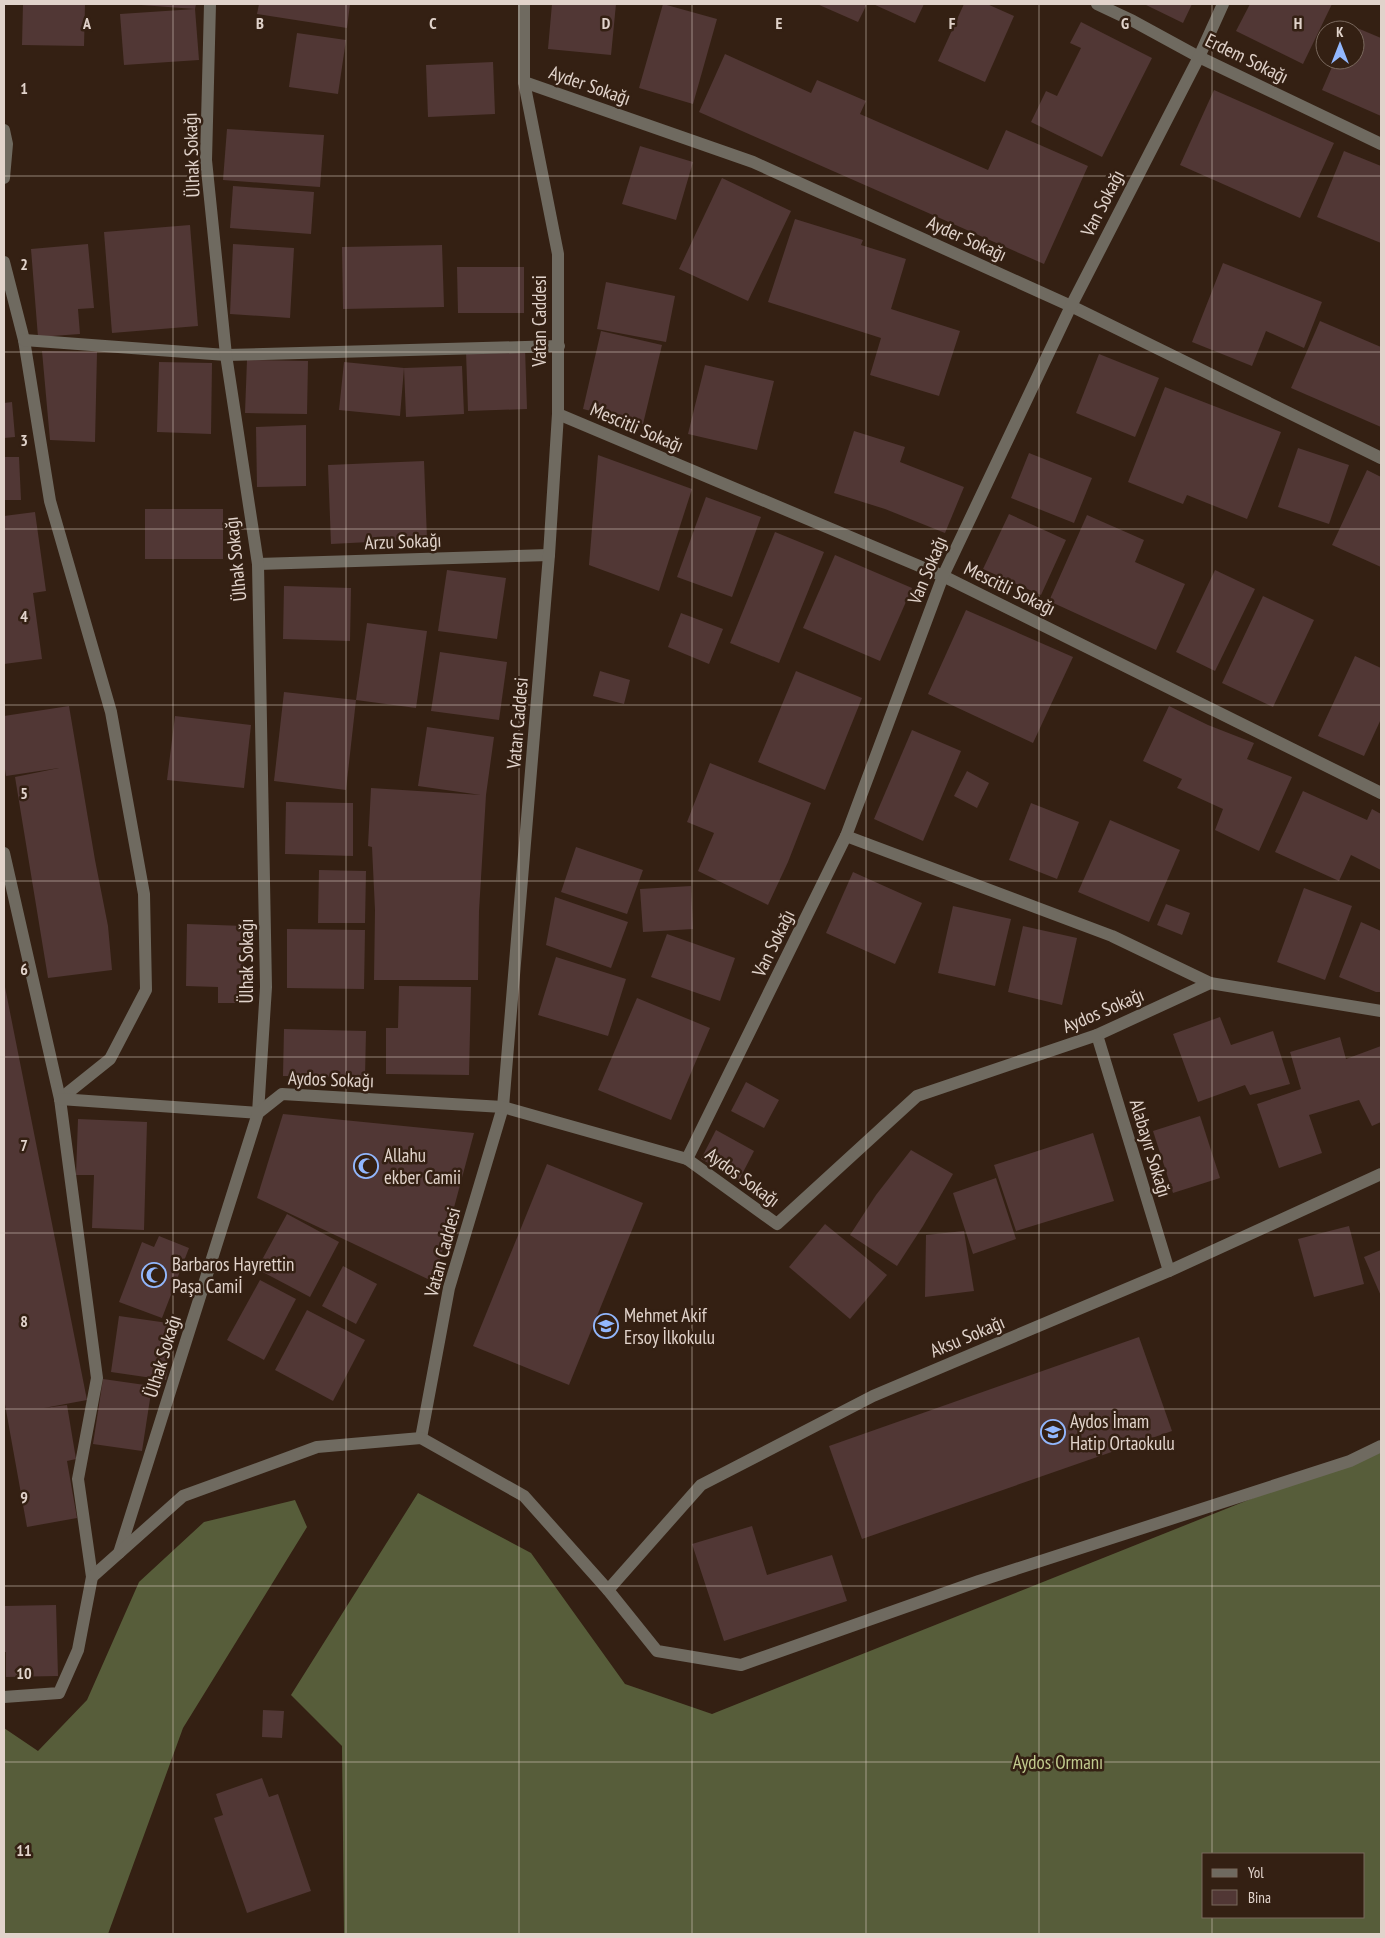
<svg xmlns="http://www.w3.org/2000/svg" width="1385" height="1938" viewBox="0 0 1385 1938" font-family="'PT Sans Narrow',sans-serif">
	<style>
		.forest { fill: #575d3a; fill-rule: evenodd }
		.building { fill: #513735 }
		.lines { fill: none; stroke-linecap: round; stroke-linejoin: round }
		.minor { stroke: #6f6a60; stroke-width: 12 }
		.grid { fill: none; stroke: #e1d3cb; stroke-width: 1; stroke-opacity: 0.55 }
		.labels { text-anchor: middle; stroke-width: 5; stroke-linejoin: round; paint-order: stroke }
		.street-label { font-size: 19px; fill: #e1d3cb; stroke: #342013 }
		.poi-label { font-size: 19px; fill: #e1d3cb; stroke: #342013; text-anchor: start }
		.park-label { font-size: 19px; fill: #c1cb8e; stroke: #342013 }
		.grid-label { font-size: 16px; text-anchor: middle; font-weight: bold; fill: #e1d3cb; stroke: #342013; stroke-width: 5; stroke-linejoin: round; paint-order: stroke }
	</style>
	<rect width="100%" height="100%" fill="#342013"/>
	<g class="forest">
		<path d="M1381,1452v482h-1037l-2,-188 -51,-51 127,-202 113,60 94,131 87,30 594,-237zM1204,1854h160v63h-160z"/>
		<path d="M295,1500l12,27 -124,201 -75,206h-104v-206l34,23 49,-51 52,-118 65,-60z"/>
	</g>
	<g class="building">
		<path d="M23,4h62l-1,42 -62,-1z"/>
		<path d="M141,4h55l-1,5 -54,-4z"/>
		<path d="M259,4h91l-3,24 -90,-14z"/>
		<path d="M552,4h64l-5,51 -63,-6z"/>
		<path d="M663,4l54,15 -24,85 -54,-16z"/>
		<path d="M817,4h50l-9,18z"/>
		<path d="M873,4h51l-9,19z"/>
		<path d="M964,4h23l27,12 -29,66 -47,-21z"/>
		<path d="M1144,4h48l-9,19z"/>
		<path d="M1250,4h82l-29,60 -67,-33z"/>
		<path d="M195,9l4,51 -75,5 -4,-51z"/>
		<path d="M1081,22l71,36 -50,99 -71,-35 15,-31 11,5 24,-48 -11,-5z"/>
		<path d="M1350,25l31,13v78l-59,-26 13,-30h20v-30h-7z"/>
		<path d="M297,33l49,7 -8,54 -49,-7z"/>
		<path d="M725,54l86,39 6,-13 49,21 -6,13 128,56 18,-40 82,36 -44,98 -345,-152z"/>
		<path d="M493,62l2,52 -67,3 -2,-52z"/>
		<path d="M1214,90l120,53 -34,75 -120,-53z"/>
		<path d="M227,129l97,6 -4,52 -97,-7z"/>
		<path d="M640,146l53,16 -17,58 -54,-16z"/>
		<path d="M1344,151l37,15v77l-64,-26z"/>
		<path d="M722,178l69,33 -43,90 -69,-32z"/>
		<path d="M233,186l81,6 -3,42 -81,-6z"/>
		<path d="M795,219l68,21 -2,5 45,14 -15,50 69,22 -21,65 -69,-21 11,-37 -113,-36z"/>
		<path d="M190,225l8,101 -86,7 -8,-101z"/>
		<path d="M88,244l6,64 -16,1 2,25 -42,3 -7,-88z"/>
		<path d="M233,244l61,4 -4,70 -60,-4z"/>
		<path d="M442,245l2,62 -101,2 -1,-62z"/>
		<path d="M1223,263l99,39 -18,46 -38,-17 -14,35 -60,-24z"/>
		<path d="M457,267h67v46h-66z"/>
		<path d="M606,282l69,14 -9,46 -69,-13z"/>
		<path d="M1320,321l61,26v80l-90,-39z"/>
		<path d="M601,331l61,14 -19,79 -60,-15z"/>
		<path d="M525,348l2,61 -59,2 -2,-60z"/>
		<path d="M42,351l55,1 -2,90 -45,-2z"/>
		<path d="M1099,354l60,24 -24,59 -59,-24z"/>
		<path d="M247,360l61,1 -1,53 -62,-1z"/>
		<path d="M159,362l53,1 -1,71 -54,-2z"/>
		<path d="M344,362l60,6 58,-2 2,48 -58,3 -2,-49 -4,48 -61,-6z"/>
		<path d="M705,365l69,16 -17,69 -69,-16z"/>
		<path d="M1165,387l116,45 -34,87 -60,-24 -4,9 -55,-22z"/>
		<path d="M12,402l3,35 -11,1v-35z"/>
		<path d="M306,425v61l-49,1 -1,-60z"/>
		<path d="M854,431l51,16 -5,15 64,25 -19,46 -60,-24 -51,-16z"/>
		<path d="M1298,448l51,17 -20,59 -51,-17z"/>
		<path d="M1029,453l63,25 -18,45 -63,-25z"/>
		<path d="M598,455l94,34 -33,102 -70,-26z"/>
		<path d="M4,457h15l2,43h-17z"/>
		<path d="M424,461l3,78 -96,5 -3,-79z"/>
		<path d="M1367,470l14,7v90l-49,-22z"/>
		<path d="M706,497l55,20 -29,80 -55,-20z"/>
		<rect x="145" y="509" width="78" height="50"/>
		<path d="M35,512l11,79 -13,2 9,66 -38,5v-148z"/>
		<path d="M1009,514l57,26 -25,55 -58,-26z"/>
		<path d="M1087,515l57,25 -9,22 50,22 -29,66 -107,-49z"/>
		<path d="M775,532l49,20 -45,111 -49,-20z"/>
		<path d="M835,555l77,33 -32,73 -77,-33z"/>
		<path d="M447,570l59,8 -9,61 -59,-8z"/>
		<path d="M1215,570l40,19 -40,82 -39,-19z"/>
		<path d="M284,586l67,2 -1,53 -67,-2z"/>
		<path d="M1263,596l51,24 -41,87 -51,-24z"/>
		<path d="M966,610l107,47 -40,86 -105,-49z"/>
		<path d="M681,613l42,16 -14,35 -41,-17z"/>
		<path d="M367,623l60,8 -11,77 -60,-8z"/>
		<path d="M440,652l67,10 -8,58 -68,-9z"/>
		<path d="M1355,656l26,12v51l-17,37 -46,-20z"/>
		<path d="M600,671l30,9 -6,24 -31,-8z"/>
		<path d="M796,671l66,27 -37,92 -67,-28z"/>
		<path d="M284,692l72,8 -10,90 -72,-9z"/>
		<path d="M69,706l26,154 13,66 4,44 -64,8 -33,-201 44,-9 -53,8 -2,-14v-46z"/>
		<path d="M1169,706l39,19 46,18 -7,16 45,18 -33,74 -44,-21 8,-21 -46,-21 5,-9 -39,-18z"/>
		<path d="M175,716l76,9 -7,63 -77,-8z"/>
		<path d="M427,727l67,10 -8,58 -7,116 -1,69h-104l1,-70 -3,-63 -4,-1 3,-58 110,7 -63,-9z"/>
		<path d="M912,730l49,21 -38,90 -49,-22z"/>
		<path d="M710,763l101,40 -23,59 -20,43 -70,-34 16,-38 -27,-11z"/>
		<path d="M967,771l22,12 -12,25 -23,-12z"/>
		<path d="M1303,791l64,29 5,-11 9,5v56l-30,-15 -12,26 -64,-29z"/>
		<path d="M286,802l67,1v53l-68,-2z"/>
		<path d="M1031,803l48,19 -22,57 -48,-19z"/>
		<path d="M1110,820l70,30 -31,72 -71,-30z"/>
		<path d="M576,847l67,23 -16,44 -66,-22z"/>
		<path d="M319,870l47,1 -1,52h-47z"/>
		<path d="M853,872l69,31 -27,61 -69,-31z"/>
		<path d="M691,886l2,43 -50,3 -3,-43z"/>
		<path d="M1304,888l48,18 -27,74 -48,-18z"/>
		<path d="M555,897l73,25 -17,46 -65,-23z"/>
		<path d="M1166,904l24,9 -8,22 -25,-10z"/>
		<path d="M953,906l58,13 -16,67 -57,-13z"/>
		<path d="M1361,922l20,9v61h-5l-37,-15z"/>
		<path d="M187,924l58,2 -2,77h-25v-16l-32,-1z"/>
		<path d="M1023,926l54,12 -15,67 -54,-13z"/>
		<path d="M287,929l78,1 -1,59 -77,-1z"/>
		<path d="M667,934l68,24 -15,43 -69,-24z"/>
		<path d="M556,957l70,22 -18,57 -70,-21z"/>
		<path d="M4,982l83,418 -43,8 23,-3 9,54 -9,2 10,57 -50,9 -23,-128z"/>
		<path d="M399,986l72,1 -2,88 -83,-1v-46h12z"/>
		<path d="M637,998l73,30 -39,92 -73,-30z"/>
		<path d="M1220,1017l11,28 42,-14 17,53 -40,11 -5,-10 -47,17 -25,-68z"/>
		<path d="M284,1029l82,2 -1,46 -82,-1z"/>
		<path d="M1340,1037l6,22 35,-13v76l-9,4 -13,-26 -50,15 13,38 -43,15 -22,-64 44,-15 -11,-37z"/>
		<path d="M746,1082l33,18 -15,28 -33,-17z"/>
		<path d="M283,1114l191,19 -40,149 -177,-84z"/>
		<path d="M1200,1116l20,62 -47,15 -20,-62z"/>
		<path d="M78,1119l69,3 -3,108 -52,-2 2,-53h-18z"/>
		<path d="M716,1130l38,21 -15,29 -38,-21z"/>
		<path d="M1093,1133l21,68 -98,30 -22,-66z"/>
		<path d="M911,1150l42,24 -30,52 -26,40 -47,-31 26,-40z"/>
		<path d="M547,1164l96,39 -74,182 -96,-39z"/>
		<path d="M996,1178l20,61 -43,15 -20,-61z"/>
		<path d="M287,1214l52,28 -29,55 -53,-28z"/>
		<path d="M825,1224l62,51 -37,44 -61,-52z"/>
		<path d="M1349,1226l15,58 -50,13 -16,-58z"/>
		<path d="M964,1231l10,60 -49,6 1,-62z"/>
		<path d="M159,1236l30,12 -27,70 -43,-16 23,-60 12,5z"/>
		<path d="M1381,1250v46l-17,-39z"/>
		<path d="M343,1266l34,18 -21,40 -34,-18z"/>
		<path d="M260,1280l36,19 -32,61 -37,-20z"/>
		<path d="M307,1310l58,30 -32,61 -58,-31z"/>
		<path d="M119,1316l56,8 -9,56 -55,-8z"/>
		<path d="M1139,1337l33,94 -310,108 -33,-93z"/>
		<path d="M103,1379l49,7 -10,65 -49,-7z"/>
		<path d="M752,1526l15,49 65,-20 15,46 -123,40 -32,-97z"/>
		<path d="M56,1605l2,71 -52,1v-25h-2v-46z"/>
		<path d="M263,1710l21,1 -2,27 -20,-1z"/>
		<path d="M262,1778l7,19 9,-3 33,97 -64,22 -33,-95 9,-3 -7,-21z"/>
	</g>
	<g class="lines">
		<g class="minor">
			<path d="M1097,4l36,17 66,36 182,87"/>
			<path d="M524,82l229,80 318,144 310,152"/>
			<path d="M4,130l3,14 -3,34"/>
			<path d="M4,262l20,78 26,161 61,211 33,182 2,96 -36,69 -50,40"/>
			<path d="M24,340l202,15 333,-9"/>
			<path d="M558,414l385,162 438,217"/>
			<path d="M258,564l291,-9"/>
			<path d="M846,836l266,100 98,47"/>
			<path d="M4,853l56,246 37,279 -19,101 14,98 -14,73 -19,43 -55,4"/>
			<path d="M1097,1035l72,236"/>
			<path d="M60,1099l198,14 8,-126 -8,-423 -32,-209 -20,-195 4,-156"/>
			<path d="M687,1159l159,-323 97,-260 128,-270 128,-249 24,-53"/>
			<path d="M421,1438l28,-150 54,-181 46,-552 9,-141v-160l-34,-172v-78"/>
			<path d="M119,1553l139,-440 24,-19 221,13 184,52 90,65 140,-128 180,-61 113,-52 171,28"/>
			<path d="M92,1577l91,-81 134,-49 104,-9 103,58 84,94 49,61 84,14 238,-84 371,-120 31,-15"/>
			<path d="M608,1590l93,-105 172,-89 296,-125 212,-97"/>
		</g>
	</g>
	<path class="grid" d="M173,4v1930M346,4v1930M519,4v1930M692,4v1930M866,4v1930M1039,4v1930M1212,4v1850M4,176h1377M4,352h1377M4,529h1377M4,705h1377M4,881h1377M4,1057h1377M4,1233h1377M4,1409h1377M4,1586h1377M4,1762h1377M1212,1917v17"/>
	<defs>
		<symbol id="mosque-ring" viewBox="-11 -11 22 22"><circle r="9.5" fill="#342013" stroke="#92b7fd" stroke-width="1.5"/><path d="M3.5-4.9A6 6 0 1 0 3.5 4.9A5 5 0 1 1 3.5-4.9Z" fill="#92b7fd"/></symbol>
		<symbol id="school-ring" viewBox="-11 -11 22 22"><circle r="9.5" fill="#342013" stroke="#92b7fd" stroke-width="1.5"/><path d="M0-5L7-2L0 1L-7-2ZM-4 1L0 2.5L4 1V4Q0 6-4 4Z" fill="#92b7fd"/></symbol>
	</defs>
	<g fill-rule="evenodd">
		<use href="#mosque-ring" x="352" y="1152" width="28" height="28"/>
		<use href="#mosque-ring" x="140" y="1261" width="28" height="28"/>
		<use href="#school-ring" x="592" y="1312" width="28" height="28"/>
		<use href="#school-ring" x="1039" y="1418" width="28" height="28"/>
	</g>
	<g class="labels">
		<g class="street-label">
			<text transform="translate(1247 58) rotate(26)" y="7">Erdem Sokağı</text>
			<text transform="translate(590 85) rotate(19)" y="7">Ayder Sokağı</text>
			<text transform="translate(191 155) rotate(-92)" y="7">Ülhak Sokağı</text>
			<text transform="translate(1102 203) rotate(-63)" y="7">Van Sokağı</text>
			<text transform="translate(967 238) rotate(24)" y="7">Ayder Sokağı</text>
			<text transform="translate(539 321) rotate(-90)" y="7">Vatan Caddesi</text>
			<text transform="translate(637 427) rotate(23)" y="7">Mescitli Sokağı</text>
			<text transform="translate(403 541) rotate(-2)" y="7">Arzu Sokağı</text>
			<text transform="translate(235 559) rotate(-96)" y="7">Ülhak Sokağı</text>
			<text transform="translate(927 570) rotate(-67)" y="7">Van Sokağı</text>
			<text transform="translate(1010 588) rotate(26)" y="7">Mescitli Sokağı</text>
			<text transform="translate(517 723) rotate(-85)" y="7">Vatan Caddesi</text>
			<text transform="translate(773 943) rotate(-64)" y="7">Van Sokağı</text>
			<text transform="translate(246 961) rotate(-90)" y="7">Ülhak Sokağı</text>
			<text transform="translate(1103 1010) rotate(-23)" y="7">Aydos Sokağı</text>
			<text transform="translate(331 1079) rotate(2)" y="7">Aydos Sokağı</text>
			<text transform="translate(1151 1148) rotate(73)" y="7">Alabayır Sokağı</text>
			<text transform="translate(743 1177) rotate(36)" y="7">Aydos Sokağı</text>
			<text transform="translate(442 1252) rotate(-75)" y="7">Vatan Caddesi</text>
			<text transform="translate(967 1336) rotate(-23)" y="7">Aksu Sokağı</text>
			<text transform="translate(162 1356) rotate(-73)" y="7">Ülhak Sokağı</text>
		</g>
		<g class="poi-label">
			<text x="384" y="1162">Allahu<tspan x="384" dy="22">ekber Camii</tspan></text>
			<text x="172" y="1271">Barbaros Hayrettin<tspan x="172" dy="22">Paşa Camiİ</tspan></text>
			<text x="624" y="1322">Mehmet Akif<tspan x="624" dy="22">Ersoy İlkokulu</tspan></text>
			<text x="1070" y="1428">Aydos İmam<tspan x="1070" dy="22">Hatip Ortaokulu</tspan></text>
		</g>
		<g class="park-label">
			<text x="1058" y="1769">Aydos Ormanı</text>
		</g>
	</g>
	<g class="grid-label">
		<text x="87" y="29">A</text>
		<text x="260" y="29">B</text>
		<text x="433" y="29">C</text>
		<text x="606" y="29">D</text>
		<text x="779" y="29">E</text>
		<text x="952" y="29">F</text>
		<text x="1125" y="29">G</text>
		<text x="1298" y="29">H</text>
		<text x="24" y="94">1</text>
		<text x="24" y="270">2</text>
		<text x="24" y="446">3</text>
		<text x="24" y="622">4</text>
		<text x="24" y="799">5</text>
		<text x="24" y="975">6</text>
		<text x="24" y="1151">7</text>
		<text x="24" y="1327">8</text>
		<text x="24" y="1503">9</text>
		<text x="24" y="1679">10</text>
		<text x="24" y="1856">11</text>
	</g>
	<rect width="1385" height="1938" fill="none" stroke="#e1d3cb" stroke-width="10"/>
	<rect x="1202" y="1853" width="162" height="65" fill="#342013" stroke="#79685d"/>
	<rect x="1212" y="1869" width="25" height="8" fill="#6f6a60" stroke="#79685d"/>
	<text x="1248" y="1878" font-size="15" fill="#e1d3cb">Yol</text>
	<rect x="1212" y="1890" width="25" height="15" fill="#513735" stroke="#79685d"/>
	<text x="1248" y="1903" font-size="15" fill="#e1d3cb">Bina</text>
	<g transform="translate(1340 45)"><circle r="24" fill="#342013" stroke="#79685d"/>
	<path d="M0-4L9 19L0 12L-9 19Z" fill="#92b7fd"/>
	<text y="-8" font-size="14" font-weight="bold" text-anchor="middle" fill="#e1d3cb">K</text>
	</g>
</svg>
